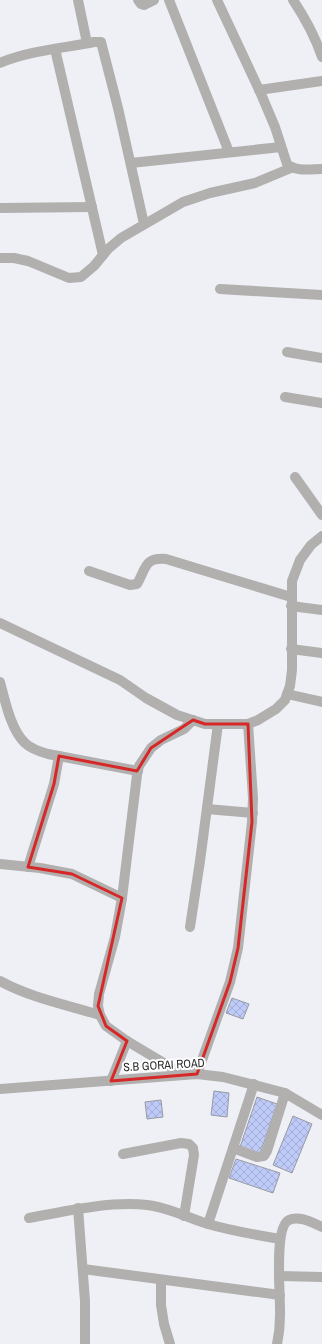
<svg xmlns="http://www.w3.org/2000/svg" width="322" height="1344" viewBox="0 0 322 1344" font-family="'Archivo Narrow',sans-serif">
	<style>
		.building { fill: url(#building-cross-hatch); stroke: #999ba0 }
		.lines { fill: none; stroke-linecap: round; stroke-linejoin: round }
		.minor { stroke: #b2b0ae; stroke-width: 10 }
		.marked { fill: none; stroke: #d62828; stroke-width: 3; stroke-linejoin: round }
		.labels { text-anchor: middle; stroke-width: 4; stroke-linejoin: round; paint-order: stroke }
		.street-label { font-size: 12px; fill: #2e2e30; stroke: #fff }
	</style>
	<defs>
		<pattern id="building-cross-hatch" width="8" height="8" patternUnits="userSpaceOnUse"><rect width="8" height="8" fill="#becaf7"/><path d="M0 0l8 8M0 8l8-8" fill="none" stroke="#a4aed4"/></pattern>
	</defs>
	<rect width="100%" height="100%" fill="#eef0f6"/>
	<g class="building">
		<path d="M232,998l17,6 -6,15 -17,-6z"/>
		<path d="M214,1091l15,2 -2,24 -16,-2z"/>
		<path d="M257,1097l20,7 -17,50 -20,-7z"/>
		<path d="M161,1100l2,17 -16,2 -2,-17z"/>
		<path d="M293,1116l19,8 -20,49 -19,-8z"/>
		<path d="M236,1159l44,14 -7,20 -44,-15z"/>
	</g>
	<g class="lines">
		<g class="minor">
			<path d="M78,0l9,43"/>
			<path d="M138,0l3,4 3,1 10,-5"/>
			<path d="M169,0l60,152"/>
			<path d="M217,0l44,94 14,33 12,37c9,8 24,5 35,5"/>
			<path d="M293,0c12,18 22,36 29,57"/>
			<path d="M55,49l48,206"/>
			<path d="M0,63c28,-12 64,-15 94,-21h7l17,66 26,116"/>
			<path d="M259,90l63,-9"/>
			<path d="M131,163l150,-16"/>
			<path d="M0,208l92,-1"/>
			<path d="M0,258h14l14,3 41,17 12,-1 13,-11 14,-17 13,-11 62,-36 27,-9 45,-10 36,-15"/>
			<path d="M220,289l102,6"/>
			<path d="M287,352l35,6"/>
			<path d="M285,397l37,6"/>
			<path d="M295,477l27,38"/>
			<path d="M89,571l41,14 7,-1c9,-15 7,-27 29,-25l125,38"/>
			<path d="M291,606l31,4"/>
			<path d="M0,623l120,57 26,18 31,17 28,9h43l10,-4 18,-11 9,-9 5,-14 2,-16v-89l8,-21 11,-15 11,-9"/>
			<path d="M291,649l31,4"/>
			<path d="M0,682c5,19 11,48 25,61 6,6 16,9 23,11l90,17"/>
			<path d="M287,694l35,8"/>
			<path d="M207,809l46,4"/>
			<path d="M0,864l40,4 32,6 50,24"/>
			<path d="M28,867l26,-83 5,-28"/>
			<path d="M190,927l10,-66 18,-137"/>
			<path d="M0,981c31,17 67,24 100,34"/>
			<path d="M197,1074l33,-92 8,-34 14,-126 1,-24 -5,-74"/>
			<path d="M184,1075l-57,-34 -21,-15 -6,-11 -2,-9 1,-12 16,-57 7,-39 15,-123 2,-9 12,-18 10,-8 23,-11 9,-9"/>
			<path d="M111,1081l16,-40"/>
			<path d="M0,1089l197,-15 26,3 62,16 37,22"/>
			<path d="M233,1148l24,9 7,-1 3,-5 18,-58"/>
			<path d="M123,1154l58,-11 8,1 4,4 1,7 -10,61"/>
			<path d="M78,1208l7,93v43"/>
			<path d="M29,1218c37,-7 81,-17 118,-13 21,2 41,13 61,19 24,7 48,11 72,15"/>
			<path d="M208,1224l46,-140"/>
			<path d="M83,1269l197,26"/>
			<path d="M280,1276l42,1"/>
			<path d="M161,1280v25l3,19 6,20"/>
			<path d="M277,1344c2,-9 3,-18 3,-28 1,-17 -7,-89 9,-96 10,-5 24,3 33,7"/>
		</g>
	</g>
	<path class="marked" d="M193,720l12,4h43l4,98 -14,126 -8,34 -33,92 -86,7 16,-40 -21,-15 -8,-20 24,-108 -50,-24 -44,-7 26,-83 5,-28 78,15 14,-23z"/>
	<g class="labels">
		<g class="street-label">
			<text transform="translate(164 1065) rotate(-3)" y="4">S.B GORAI ROAD</text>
		</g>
	</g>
</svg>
